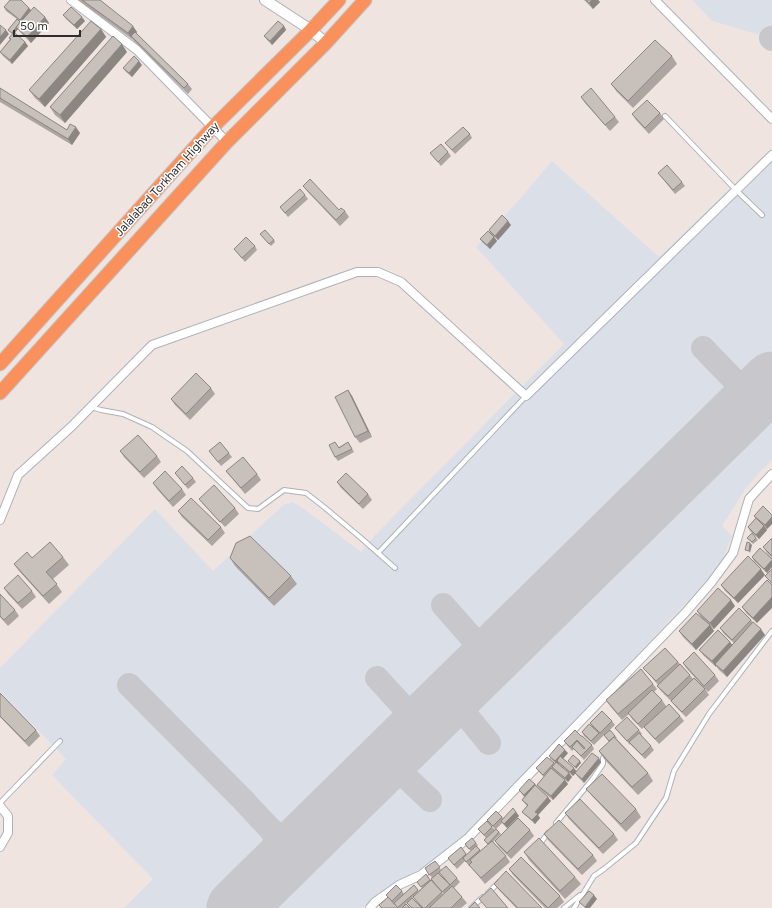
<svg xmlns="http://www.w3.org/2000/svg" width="772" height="908" viewBox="0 0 772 908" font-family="Figtree,sans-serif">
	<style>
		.airport { fill: #dbe0e8 }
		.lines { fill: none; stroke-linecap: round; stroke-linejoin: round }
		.taxiway { stroke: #c8c8cc; stroke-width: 24 }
		.runway { stroke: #c8c8cc; stroke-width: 59 }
		.service-casing { stroke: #adb2ba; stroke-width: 6 }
		.minor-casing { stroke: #adb2ba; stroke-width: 10 }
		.tertiary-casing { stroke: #adb2ba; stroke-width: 12 }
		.trunk-casing { stroke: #c4c4c4; stroke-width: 15 }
		.service { stroke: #fff; stroke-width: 4 }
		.minor { stroke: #fff; stroke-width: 8 }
		.tertiary { stroke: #fff; stroke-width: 10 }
		.trunk { stroke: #fa915c; stroke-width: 13 }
		.wall { fill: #aca5a1; fill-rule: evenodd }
		.shaded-wall { fill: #8c8683 }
		.building { fill: #c8c0bb; stroke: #8c8683 }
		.labels { text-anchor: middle; stroke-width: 3; stroke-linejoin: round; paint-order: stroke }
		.street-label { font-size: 12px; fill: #2d2d2d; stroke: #fff }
	</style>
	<rect width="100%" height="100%" fill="#efe4e0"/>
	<g class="airport">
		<path d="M692,0h80v36l-1,2 -59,-17z"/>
		<path d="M772,148v312l-13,13 -13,15 -24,38 10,10 -12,29 -17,20 -230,244 -37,29 -72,48 -2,2h-238l29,-29 -101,-104 14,-16 -66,-68v-23l155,-159 58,62 70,-66 9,-3 8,4 61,46 14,-17 189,-191 -88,-97 42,-46 34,-40 107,96z"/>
	</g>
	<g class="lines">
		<g class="taxiway">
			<path d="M771,38l1,1"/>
			<path d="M703,348l32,33 5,10 1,13 -4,8 -10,14"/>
			<path d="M735,381c16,7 23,8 37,-3"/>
			<path d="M443,605l29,33 4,11 -2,10 -3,10 -11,19"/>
			<path d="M472,638c4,1 8,3 13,3 16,3 28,-9 40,-18"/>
			<path d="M377,678l44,48"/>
			<path d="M129,685l115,116 28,30 4,9 2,7v8l-2,7 -6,13"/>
			<path d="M451,697l38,46"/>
			<path d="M387,759l43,41"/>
			<path d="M272,831c22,11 31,6 50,-8"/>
		</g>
		<path class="runway" d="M236,908l536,-527"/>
		<defs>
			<g id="service">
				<path d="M665,116l71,74 26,25"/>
				<path d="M91,407l10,3 22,4 29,13 35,24 61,57 10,1 26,-19 22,3 18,14 37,31 34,30"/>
				<path d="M378,553l148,-157"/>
				<path d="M0,803l60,-62"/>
				<path d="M556,823l36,-43 11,-16v-6l4,-4"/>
				<path d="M539,845l9,-12"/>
				<path d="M488,893l11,-11"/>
				<path d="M471,908l12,-11"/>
				<path d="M564,908l16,-13"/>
				<path d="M574,908l20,-32 10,-7 32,-26 30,-45 8,-27 35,-57 63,-83"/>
			</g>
			<g id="minor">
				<path d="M71,0l66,50 90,92"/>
				<path d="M655,0l117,119"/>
				<path d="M0,520l18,-45 53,-48 81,-82 205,-73h21l23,10 125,114 246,-241"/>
				<path d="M0,806l8,10v17l-8,14"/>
				<path d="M370,908l5,-6 24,-17 22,-10 46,-36 218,-226 26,-30 22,-30 16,-54 23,-25"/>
			</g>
			<path id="tertiary" d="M265,0l46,30 15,13"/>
			<g id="trunk">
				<path d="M0,364l212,-236 99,-98 28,-30"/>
				<path d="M0,393l227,-251 99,-99 39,-43"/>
			</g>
		</defs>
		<use href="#service" class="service-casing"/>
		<use href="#minor" class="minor-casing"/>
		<use href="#tertiary" class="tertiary-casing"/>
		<use href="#trunk" class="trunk-casing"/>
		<use href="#service" class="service"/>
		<use href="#minor" class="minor"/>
		<use href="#tertiary" class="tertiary"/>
		<use href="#trunk" class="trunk"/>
	</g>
	<g class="wall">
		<path d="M78,0h22l37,32 -1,1 52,51 4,5 -4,5 -53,-52 -3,-3z"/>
		<path d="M584,0h14l2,2 -7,7z"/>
		<path d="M4,7l25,1 2,2 14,7 4,6 -18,20 -11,-11 -2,-3 -3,4 10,9 3,4 -16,18 -9,-8 -3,-4 10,-13 -1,-1 3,-4 -4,-4 9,-11 -11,-8z"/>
		<path d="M63,15l22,6 -8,8 -11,-10z"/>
		<path d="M284,26l2,4 -14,15 -5,-5 -3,-4z"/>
		<path d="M101,29l5,8 -61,70 -10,-9 -6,-8z"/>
		<path d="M127,52l-62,71 -10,-8 -5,-8z"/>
		<path d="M672,56l5,8 -44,44 -16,-16 -6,-8z"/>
		<path d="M142,65l-10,12 -6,-5 -3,-4z"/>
		<path d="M0,88l67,42 13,3 -8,12 -72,-43z"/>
		<path d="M581,97l34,20 4,5 -9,9 -25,-28z"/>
		<path d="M660,113l4,6 -15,15 -13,-14 -4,-6z"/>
		<path d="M470,134l2,4 -17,16 -10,-11z"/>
		<path d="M448,152l3,4 -10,10 -11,-13z"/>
		<path d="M658,173l24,9 3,4 -10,8z"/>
		<path d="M303,186l36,24 6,1 4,6 -9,9 -33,-35z"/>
		<path d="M305,195l3,4 -20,18 -8,-10z"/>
		<path d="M511,225l-13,15 -7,-6 -2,-4z"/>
		<path d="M260,234l14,6 1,2 -4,4z"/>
		<path d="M494,237l3,4 -7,8 -7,-6 -3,-4z"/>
		<path d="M255,246l2,4 -12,12 -11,-13z"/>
		<path d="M211,388l4,6 -25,26 -15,-15 -4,-6z"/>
		<path d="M348,390l4,6 20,41 -12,6 -5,-6z"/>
		<path d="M220,442l12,15 -11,9 -12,-15z"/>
		<path d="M348,442l6,10 -16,9 -3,-4 4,-10z"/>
		<path d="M120,451l37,5 4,6 -17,16 -20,-21z"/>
		<path d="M226,471l31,3 4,6 -16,14z"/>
		<path d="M175,473l18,5 3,4 -8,7z"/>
		<path d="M337,482l31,12 4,6 -9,9 -22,-21z"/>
		<path d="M153,483l29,6 4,6 -13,12 -16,-18z"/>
		<path d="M199,499l36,9 4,6 -14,13 -21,-22z"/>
		<path d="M178,511l43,16 4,6 -13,13 -30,-29z"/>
		<path d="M772,515v9l-5,5 -2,-2 2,3 -8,9 -9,-8 -2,-4 9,-8 -3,-3z"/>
		<path d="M747,538h9l2,2 -5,4z"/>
		<path d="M772,538v20l-5,-5 -4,-6z"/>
		<path d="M63,557l6,8 -16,14 9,13 -13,12 -30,-33 -5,-7 18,-6z"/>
		<path d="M752,557l20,2v8l-5,6 -13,-12z"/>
		<path d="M230,558l61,18 6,8 -23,22 -39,-40z"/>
		<path d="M772,569v15l-7,-8z"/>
		<path d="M765,575l-27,28 -13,-12 -4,-6z"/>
		<path d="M772,585l-15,38 -11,-10 -4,-6z"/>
		<path d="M4,588l28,3 4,6 -14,12 -14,-15z"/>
		<path d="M0,594l15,16 4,6 -11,10 -8,-9z"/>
		<path d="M735,606l-21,23 -13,-12 -4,-6z"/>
		<path d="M751,620l14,15 -38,42 -8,-7 -3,-4v1l-12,-11 -5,-6 31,-8 2,3 2,-2 -10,-9 -4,-6z"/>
		<path d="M710,625l4,6 -18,19 -13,-13 -4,-6z"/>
		<path d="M678,662l12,13 3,4 12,10 4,6 -23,22 -11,-11 -3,-4 -10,-10 -5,-6 1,-1 -10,-12 -5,-5z"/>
		<path d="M683,663l32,12 4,6 -11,11 -21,-23z"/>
		<path d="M653,684l4,5 -3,3 8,8 4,6 14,10 4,5 -25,23 -11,-12 -4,-5 -2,2 -10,-10 -3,-5 -7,6 -12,-14 -4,-6z"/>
		<path d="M0,693l36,37 4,6 -11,11 -29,-30z"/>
		<path d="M612,721l3,4 -11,10 6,-5 7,8h-1l32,35 5,8 -15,14 -34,-36 -5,-8 10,-9 -5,-7 -2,2 -3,-4 3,4 -8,8 -10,-9 -2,-4 10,-5 -2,-4z"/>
		<path d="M615,728l24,2 3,4 -1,1 10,11 3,4 -9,9 -15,-15v1z"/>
		<path d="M581,736l11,9 2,4 -10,11 -10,-11 -2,2 -5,-6 -3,-4z"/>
		<path d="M568,753l-5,6 13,12 25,-9 -17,21 -6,-6 -3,-4 -2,3 -14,-12h-1l11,9 3,4 -4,5 -10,-8 10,10 -15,16 -13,-11 -3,-4 7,-8 -5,-5 -3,-4 11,-11 7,7 1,-1 -3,-3 -3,-4z"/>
		<path d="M535,784l16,17 -13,14 2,3 -5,6 -10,-9 -3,-3 5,-6 -5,-6 2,-3 -5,-7z"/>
		<path d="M586,789l50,20 5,8 -15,15 -34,-36z"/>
		<path d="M516,812l3,4 -12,12 -5,-5 -6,6 5,5 -8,8 13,14 4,6 -25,22 -15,-18h-1l-4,-5 -8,8 -9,-11 13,-11 6,8 4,-4 -5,-5 10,-3 2,2 -1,1 4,5 7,-6 -4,-5 2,-2 -8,-9 14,-2 3,3v-1l-5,-5 -3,-4 15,-3 1,1z"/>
		<path d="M565,813l49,21 4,6 -15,14 -34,-35z"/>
		<path d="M530,830l4,6 -23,23 -12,-12 -4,-6z"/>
		<path d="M544,834l49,21 4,6 -15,14 -34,-35z"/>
		<path d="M524,852l51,25 6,7 -16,15 -36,-39z"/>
		<path d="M435,861l6,9 16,8 3,4 -6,6 8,9 5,6 -6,5h-39l-9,-11 -1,1 10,10h-11l-4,-5 2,-2 -8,7h-20l-2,-3 9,-8 -2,-2 16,-4 2,3 10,-9 4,6 4,-3 -5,-6 13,-2 13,14h1l-10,-11 -3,-4 1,-1 -7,-10zM440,873l11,14 -12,-13z"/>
		<path d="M509,869l51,27 4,6 -7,6h-12l-32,-33z"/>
		<path d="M494,884l48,24h-26l-18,-19z"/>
	</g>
	<g class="shaded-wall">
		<path d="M592,0h6l2,2 -7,7 -4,-6z"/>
		<path d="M29,8l3,4 -9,12 -3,-4z"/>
		<path d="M45,17l4,6 -18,20 -4,-6z"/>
		<path d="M82,17l3,4 -8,8 -3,-4z"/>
		<path d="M133,26l4,6 -4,6 -2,-2 1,3 -4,-6z"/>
		<path d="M284,26l2,4 -14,15 -2,-4z"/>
		<path d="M16,27l2,2 -5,6 -1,-2z"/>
		<path d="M101,29l5,8 -61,70 -6,-8z"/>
		<path d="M6,30l3,4 -9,11v-8z"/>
		<path d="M25,42l3,4 -16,18 -2,-4z"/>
		<path d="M122,44l5,8 -62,71 -5,-8z"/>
		<path d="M139,61l3,4 -10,12 -3,-4z"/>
		<path d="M76,127l4,6 -8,12 -4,-6z"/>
		<path d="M508,221l3,4 -13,15 -3,-4z"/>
		<path d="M494,237l3,4 -7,8 -3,-4z"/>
		<path d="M348,390l4,6 20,41 -4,-6z"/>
		<path d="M772,517v7l-5,5 -2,-4z"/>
		<path d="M764,526l3,4 -8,9 -3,-4z"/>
		<path d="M750,543l2,2 -2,8 -1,-2z"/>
		<path d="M772,560v7l-5,6 -3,-4z"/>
		<path d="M761,569l4,6 -27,28 -4,-5z"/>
		<path d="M772,597v11l-15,15 -4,-5z"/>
		<path d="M731,600l4,6 -21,23 -4,-6z"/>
		<path d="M710,625l4,6 -18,19 -4,-6z"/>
		<path d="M761,629l4,6 -38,42 -4,-6z"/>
		<path d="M730,642l4,5 -19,17 1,2v1l-4,-6z"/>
		<path d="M565,750l3,3 -9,10 -2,-2 2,3 -2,1 -2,-4z"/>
		<path d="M599,758l2,4 -17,21 -2,-4z"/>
		<path d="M580,761l1,2 -5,6 -1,-2z"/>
		<path d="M574,768l3,4 -4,4 -3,-4z"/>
		<path d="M569,773l3,4 -4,5 -3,-4z"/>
		<path d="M565,780l3,4 -15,16 -2,-4z"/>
		<path d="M535,784l2,4 -10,11 -3,-4z"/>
		<path d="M548,797l3,4 -13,14 2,3 -5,6 -3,-4 3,-8z"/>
		<path d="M516,812l3,4 -12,12 -3,-4z"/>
		<path d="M594,895l3,4 -7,9h-5v-1z"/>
	</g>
	<g class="building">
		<path d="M10,0h11l8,8 -9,12 -16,-13z"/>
		<path d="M82,0h18l33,26 -5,7z"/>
		<path d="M586,0h6l-3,3z"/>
		<path d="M34,7l11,10 -18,20 -11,-10z"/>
		<path d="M71,7l11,10 -8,8 -11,-10z"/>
		<path d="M17,19l3,3 -8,11 -4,-3z"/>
		<path d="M91,21l10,8 -62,70 -10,-9z"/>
		<path d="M278,21l6,5 -14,15 -6,-5z"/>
		<path d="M0,25l6,5 -6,7z"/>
		<path d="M14,32l11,10 -15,18 -10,-8 11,-13 -2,-1z"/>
		<path d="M135,32l53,52 -4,4 -53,-52z"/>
		<path d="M113,36l9,8 -62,71 -10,-8z"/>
		<path d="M655,40l17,16 -44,45 -17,-17z"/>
		<path d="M134,56l5,5 -10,12 -6,-5z"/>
		<path d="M0,88l67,42 3,-6 6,3 -8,12 -68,-41z"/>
		<path d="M591,88l24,29 -10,8 -24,-28z"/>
		<path d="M647,100l13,13 -15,15 -13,-14z"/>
		<path d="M463,127l7,7 -18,16 -7,-7z"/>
		<path d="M441,144l7,8 -10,10 -8,-9z"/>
		<path d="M667,165l15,17 -9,8 -15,-17z"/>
		<path d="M310,179l29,31 2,-2 4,3 -9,9 -33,-34z"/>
		<path d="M300,189l5,6 -20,18 -5,-6z"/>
		<path d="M502,215l6,6 -13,15 -6,-6z"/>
		<path d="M265,230l9,10 -5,4 -9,-10z"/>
		<path d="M488,231l6,6 -7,8 -7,-6z"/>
		<path d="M246,237l9,9 -13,12 -8,-9z"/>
		<path d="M196,373l15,15 -25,26 -15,-15z"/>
		<path d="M348,390l20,41 -13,6 -20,-40z"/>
		<path d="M138,435l19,21 -17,16 -20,-21z"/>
		<path d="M220,442l9,11 -11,9 -9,-11z"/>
		<path d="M335,442l4,6 9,-6 4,7 -17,8 -6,-12z"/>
		<path d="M243,457l14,17 -16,14 -15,-17z"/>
		<path d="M182,466l11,12 -8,7 -10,-12z"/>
		<path d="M165,471l17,18 -13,12 -16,-18z"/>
		<path d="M346,473l22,21 -9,10 -22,-22z"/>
		<path d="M214,485l21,23 -15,14 -21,-23z"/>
		<path d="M191,498l30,29 -13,13 -30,-29z"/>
		<path d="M763,506l9,9v2l-7,8 -11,-9z"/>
		<path d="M756,518l8,8 -8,9 -8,-8z"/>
		<path d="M752,533l4,5 -4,4 -5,-4z"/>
		<path d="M250,536l41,40 -22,22 -39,-40 6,-15z"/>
		<path d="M772,538v18l-9,-9z"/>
		<path d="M50,542l13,15 -17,15 11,12 -14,12 -29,-32 13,-12 5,6z"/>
		<path d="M747,542l3,1 -1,8 -4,-1z"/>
		<path d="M760,548l12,11v1l-8,9 -12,-12z"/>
		<path d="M748,556l13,13 -27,29 -13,-13z"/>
		<path d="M772,569v14l-7,-7z"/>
		<path d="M18,575l14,16 -14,12 -14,-15z"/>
		<path d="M767,580l5,5v12l-19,21 -11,-11z"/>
		<path d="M718,588l13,12 -21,23 -13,-12z"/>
		<path d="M0,594l15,16 -11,10 -4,-4z"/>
		<path d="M739,608l12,12 -19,20 -12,-12z"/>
		<path d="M696,613l14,12 -18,19 -13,-13z"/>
		<path d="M753,622l8,7 -38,42 -8,-7z"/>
		<path d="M718,630l12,12 -18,19 -13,-11z"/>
		<path d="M665,648l13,14 -22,19 -13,-13z"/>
		<path d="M694,652l21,23 -11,11 -21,-23z"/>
		<path d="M680,664l10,11 -22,21 -11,-10z"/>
		<path d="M641,669l12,15 -35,30 -12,-14z"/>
		<path d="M694,678l11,11 -23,23 -11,-11z"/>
		<path d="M652,690l10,10 -24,24 -10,-11z"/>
		<path d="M0,693l36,37 -11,11 -25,-25z"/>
		<path d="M669,704l11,12 -25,23 -11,-12z"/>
		<path d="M602,711l10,10 -12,12 -10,-10z"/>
		<path d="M627,717l12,13 -12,11 -12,-13z"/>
		<path d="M589,724l10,9 -8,8 -9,-9z"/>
		<path d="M575,730l6,6h1l10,9 -11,11 -9,-9 5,-6 7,8 1,-1 -8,-8 -7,7 -6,-6z"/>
		<path d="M610,730l5,6 -6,5 -5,-6z"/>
		<path d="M639,733l12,13 -9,9 -13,-13z"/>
		<path d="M614,737l34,36 -16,14 -33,-36z"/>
		<path d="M559,744l6,6 -10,11 -6,-5z"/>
		<path d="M592,753l7,5 -17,21 -7,-6z"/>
		<path d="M573,755l7,6 -5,6 -7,-6z"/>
		<path d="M560,756l14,12 -4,4 -13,-11z"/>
		<path d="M547,757l7,6 -11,12 -7,-7z"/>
		<path d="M556,762l13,11 -4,5 -13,-11z"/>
		<path d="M551,768l14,12 -14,16 -14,-11z"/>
		<path d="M602,774l34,35 -15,15 -35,-35z"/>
		<path d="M529,779l6,5 -11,11 -5,-5z"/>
		<path d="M535,785l13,12 -13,15 3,2 -6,6 -10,-8 6,-7 -6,-5z"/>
		<path d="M580,799l34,35 -15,14 -34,-35z"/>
		<path d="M513,808l3,4 -12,12 -3,-3z"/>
		<path d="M496,811l6,6 -9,9 -6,-6z"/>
		<path d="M518,818l12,12 -23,23 -12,-12z"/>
		<path d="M559,820l34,35 -15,14 -34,-35z"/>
		<path d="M487,821l5,6 -8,8 -6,-6z"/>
		<path d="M496,829l3,3 -11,12 -4,-4z"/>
		<path d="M472,838l4,5 -7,6 -4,-5z"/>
		<path d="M539,838l36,39 -15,14 -36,-39z"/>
		<path d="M492,841l14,15 -25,22 -12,-13 3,-3 -2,-2z"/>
		<path d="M476,846l4,4 -14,12 -3,-4z"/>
		<path d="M461,847l5,7 -12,11 -6,-7z"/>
		<path d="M521,857l39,39 -12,12 -39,-39z"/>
		<path d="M435,861l5,6 -11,8 -4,-7z"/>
		<path d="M446,866l11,12 -7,7 -11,-13z"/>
		<path d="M506,871l36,37h-24l-24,-24z"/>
		<path d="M438,873l12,12 -8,7 -11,-13z"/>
		<path d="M426,874l4,6 -9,7 -4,-5z"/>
		<path d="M431,880l11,12 -17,16h-2l-10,-11z"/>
		<path d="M396,885l6,6 -10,10 -6,-6z"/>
		<path d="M414,885l4,5 -21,18 -3,-5z"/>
		<path d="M452,886l10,11 -11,11h-22z"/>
		<path d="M491,888l17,20h-21l-8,-9z"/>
		<path d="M589,891l5,4 -9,12 -6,-5z"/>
		<path d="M388,897l10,11h-16l-3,-3z"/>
		<path d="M412,898l10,10h-10l-5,-5z"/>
		<path d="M475,902l5,6h-11z"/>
		<path d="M406,904l4,4h-8z"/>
	</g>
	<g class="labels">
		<g class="street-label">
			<text transform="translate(167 179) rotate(-48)" y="4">Jalalabad Torkham Highway</text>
		</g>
	</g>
	<path d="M14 30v6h66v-6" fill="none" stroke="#2d2d2d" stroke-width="2"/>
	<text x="20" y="30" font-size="12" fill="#2d2d2d" stroke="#ffffff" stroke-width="3" paint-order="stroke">50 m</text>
</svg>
